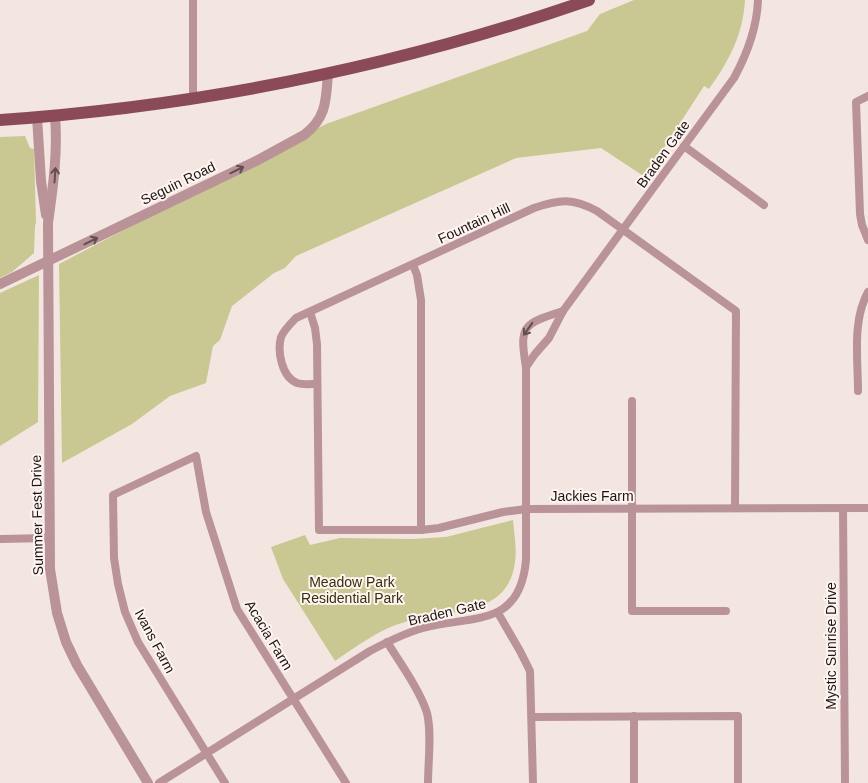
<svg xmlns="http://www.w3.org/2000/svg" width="868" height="783" viewBox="0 0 868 783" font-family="Arial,sans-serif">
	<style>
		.green { fill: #c9c892 }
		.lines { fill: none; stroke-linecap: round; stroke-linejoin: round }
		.minor { stroke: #b99398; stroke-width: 8 }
		.tertiary { stroke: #b99398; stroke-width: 10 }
		.primary { stroke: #8b4b56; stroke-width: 12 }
		.oneway { stroke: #624f50 }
		.labels { text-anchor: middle; stroke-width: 4; stroke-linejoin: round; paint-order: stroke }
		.street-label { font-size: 14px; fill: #1b1715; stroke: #fff4f0 }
		.park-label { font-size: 14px; fill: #33320f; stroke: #fff4f0 }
	</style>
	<rect width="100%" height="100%" fill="#f3e6e1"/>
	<g class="green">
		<path d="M634,0h111c-2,35 -16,61 -36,89l-5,-3 -59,91 -44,-29 -85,10 -220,98 -11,12 -11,5 -42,33 -12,34 -7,6 -7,37 -36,13 -38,28 -70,39 -3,-199 267,-140 261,-93 13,-17z"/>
		<path d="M25,136l5,12 4,1 2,74 -1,3 -1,27 -22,19 -12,6v-141z"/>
		<path d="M39,275l-1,147 -38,24v-153z"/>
		<path d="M513,520c1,13 4,28 2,42 -7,57 -69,47 -110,60 -26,7 -49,25 -70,39l-52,-82 -12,-32 34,-12 5,10 30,-7 72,1 34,-2z"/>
	</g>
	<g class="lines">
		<g class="minor">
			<path d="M193,0v99"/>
			<path d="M868,96l-12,6 4,112 2,11 6,15"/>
			<path d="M684,146l80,59"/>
			<path d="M413,265l4,10 4,25v230"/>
			<path d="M310,312l5,16 2,16 2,186h102l18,-2 64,-16 23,-3 342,-1"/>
			<path d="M526,367l9,-13 14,-16 14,-27 171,-233c13,-24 23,-51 24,-78"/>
			<path d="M317,384c-6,0 -14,1 -20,-1 -15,-6 -20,-31 -16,-46 3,-7 9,-13 15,-19l238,-110c26,-9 39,-10 63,3l139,100 -1,197"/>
			<path d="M858,391c0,-32 -6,-70 10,-99"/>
			<path d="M632,401v210h94"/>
			<path d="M843,508l2,275"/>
			<path d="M0,539l49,-1"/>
			<path d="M498,613l22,38 10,20 3,112"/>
			<path d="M387,642c12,19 34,50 40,71 5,20 1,49 1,70"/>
			<path d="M634,716v67"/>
			<path d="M532,717l206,-1v67"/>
			<path d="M159,783l211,-132c17,-9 35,-18 53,-23 50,-13 97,0 103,-68v-193c-7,-42 -3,-43 37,-56"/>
			<path d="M225,783l-87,-141 -13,-30 -7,-28 -4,-26 -1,-63 83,-39 10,56 31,97 109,174"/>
		</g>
		<g class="tertiary">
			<path d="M55,116c3,36 -2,71 -7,107l2,346 7,44 9,29 11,23 71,118"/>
			<path d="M37,117l4,64 5,34"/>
			<path d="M0,284l256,-123 48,-26c23,-17 22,-36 24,-62"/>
		</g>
		<path class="primary" d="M0,120c201,-14 399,-54 589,-120"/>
	</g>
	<defs><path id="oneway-shaft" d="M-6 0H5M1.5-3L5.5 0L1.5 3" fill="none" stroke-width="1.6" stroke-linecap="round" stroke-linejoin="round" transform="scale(1.25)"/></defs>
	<g class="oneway">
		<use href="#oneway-shaft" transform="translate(237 170) rotate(-26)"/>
		<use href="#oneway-shaft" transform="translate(55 175) rotate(-86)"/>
		<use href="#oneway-shaft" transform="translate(91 241) rotate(-26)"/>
		<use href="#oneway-shaft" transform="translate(528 329) rotate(125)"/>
	</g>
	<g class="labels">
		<g class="street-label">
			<text transform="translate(663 154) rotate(-54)" y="5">Braden Gate</text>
			<text transform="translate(178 183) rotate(-26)" y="5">Seguin Road</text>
			<text transform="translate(474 223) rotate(-25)" y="5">Fountain Hill</text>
			<text x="592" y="501">Jackies Farm</text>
			<text transform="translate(37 515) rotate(-91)" y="5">Summer Fest Drive</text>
			<text transform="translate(447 612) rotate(-13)" y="5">Braden Gate</text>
			<text transform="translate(269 635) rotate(59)" y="5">Acacia Farm</text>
			<text transform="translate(155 641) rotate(62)" y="5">Ivans Farm</text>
			<text transform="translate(831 646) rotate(-90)" y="5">Mystic Sunrise Drive</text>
		</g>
		<g class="park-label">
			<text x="352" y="587">Meadow Park<tspan x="352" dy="16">Residential Park</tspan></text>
		</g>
	</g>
</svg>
